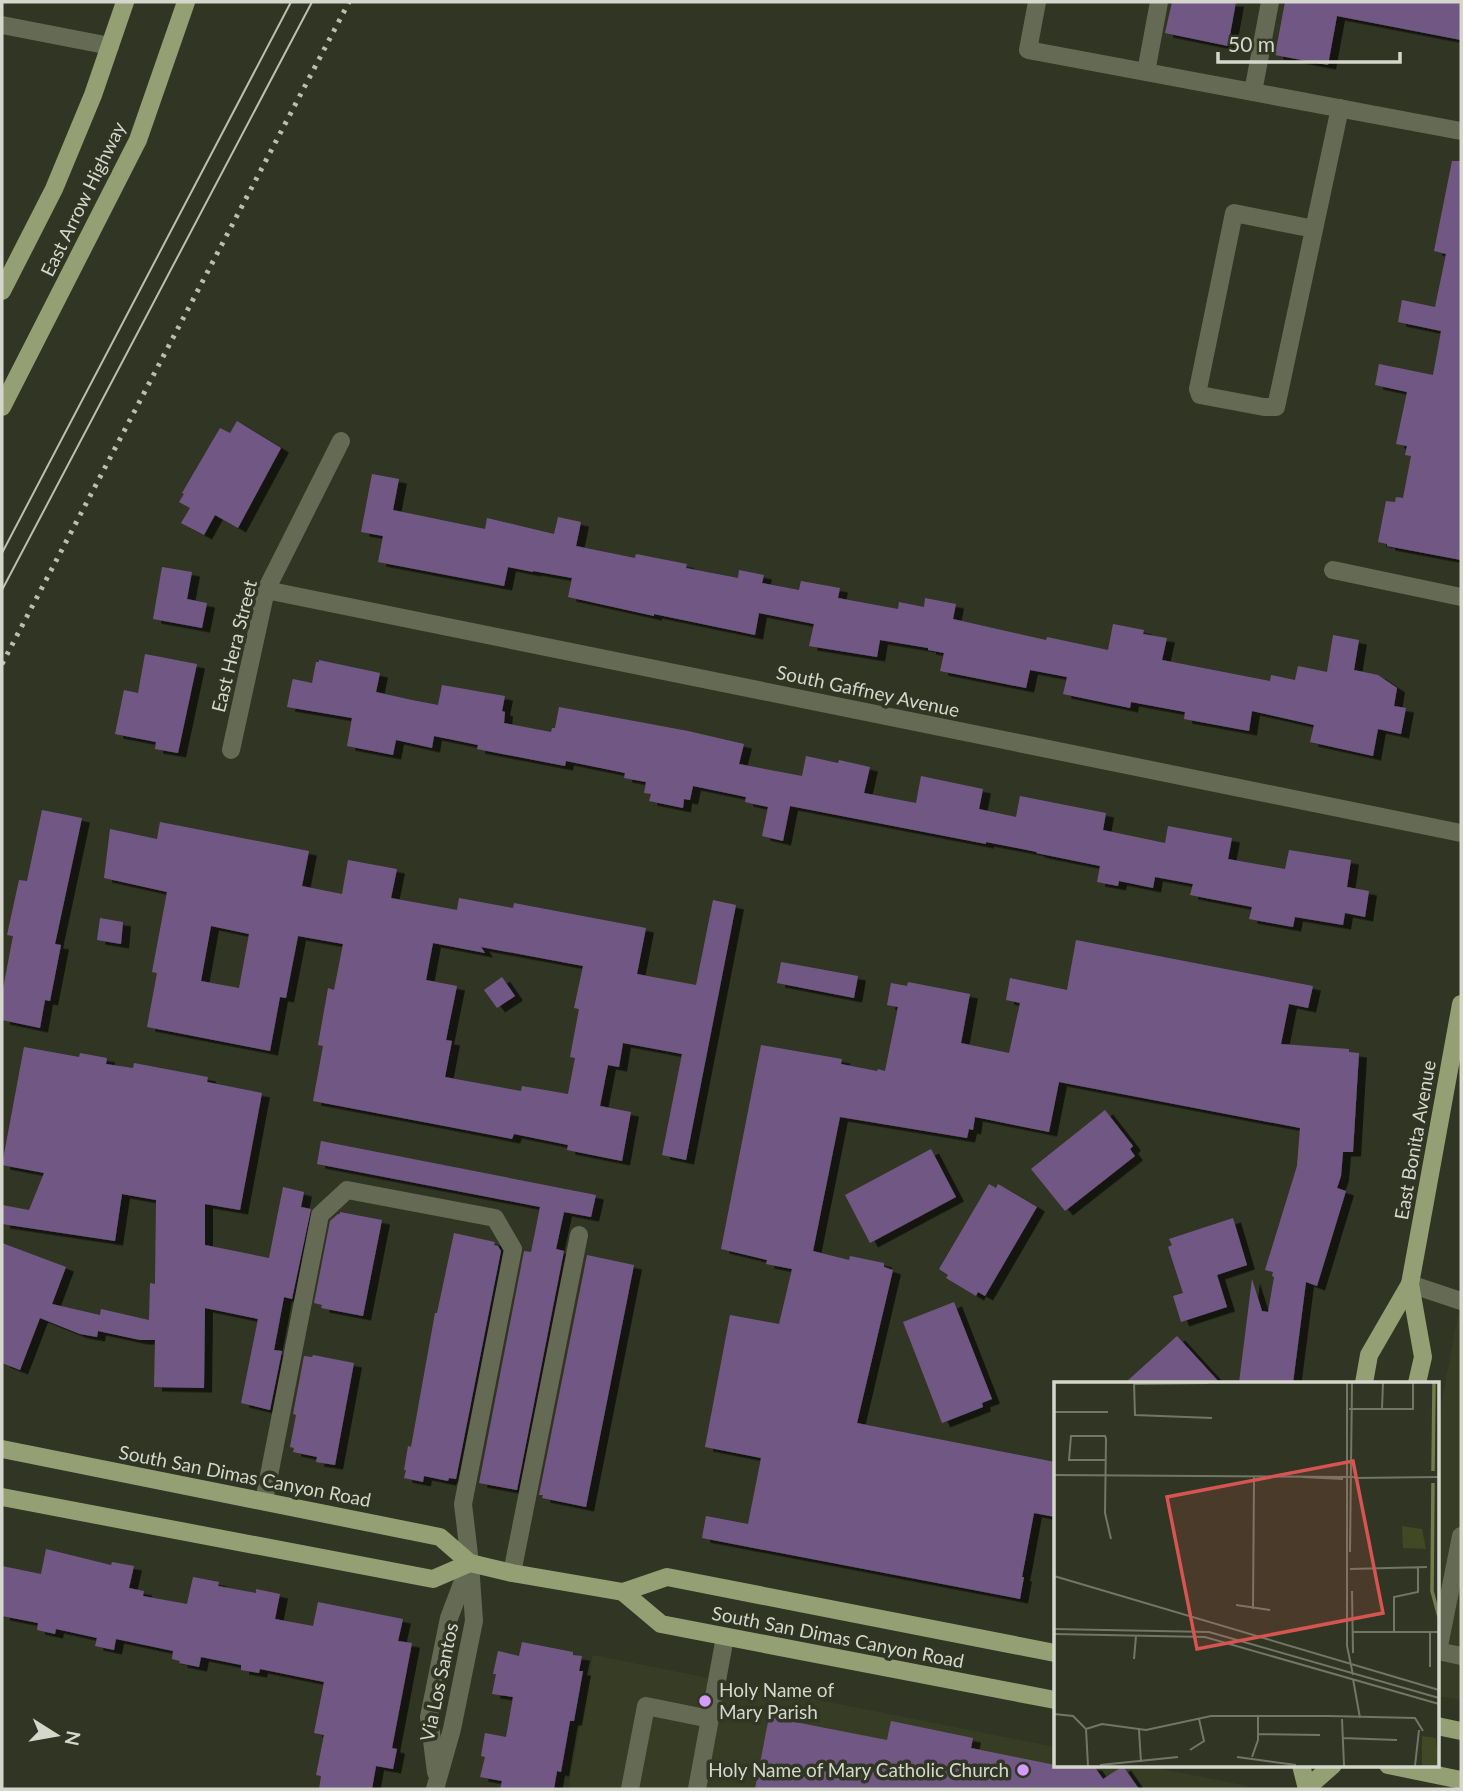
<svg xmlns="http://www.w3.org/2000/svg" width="1463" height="1791" viewBox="0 0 1463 1791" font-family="Lato,sans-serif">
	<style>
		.built { fill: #373d24 }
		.building { fill: #715984; fill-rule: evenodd; filter: url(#shadow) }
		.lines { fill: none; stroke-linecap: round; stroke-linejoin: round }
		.minor { stroke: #656a55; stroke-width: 18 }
		.major { stroke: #959f74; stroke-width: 18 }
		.tram { stroke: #bcbeb2; stroke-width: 2 }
		.rail { stroke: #bcbeb2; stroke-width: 5; stroke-dasharray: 3.5 7; stroke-linecap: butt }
		.poi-dot { fill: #d39cfc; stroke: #313524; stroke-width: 2.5 }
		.labels { text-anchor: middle; stroke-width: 7; stroke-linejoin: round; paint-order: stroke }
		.street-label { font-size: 19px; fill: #d5d7cc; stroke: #313524 }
		.poi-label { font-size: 19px; fill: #d5d7cc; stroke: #313524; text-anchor: start }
		.inset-river { fill: none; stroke: #727d4b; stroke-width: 3.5 }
		.inset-road { fill: none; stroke: #737667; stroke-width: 2 }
		.view { fill: #d65451; fill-opacity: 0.15; stroke: #d65451; stroke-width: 3.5 }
		.inset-edge { fill: none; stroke: #d5d7cc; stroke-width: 3.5 }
	</style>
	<defs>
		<filter id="shadow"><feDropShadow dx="8" dy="4.5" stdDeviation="0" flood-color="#0009"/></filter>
	</defs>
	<rect width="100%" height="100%" fill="#313524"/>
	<g class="built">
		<path d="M1461,1300v400l-24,-4v-270z"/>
		<path d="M593,1655l462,92v18h87l106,21v3h-680z"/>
	</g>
	<g class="building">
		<path d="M1172,2h64l-8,44 -63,-13z"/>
		<path d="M1285,2h176v38l-124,-24 -9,49 -53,-10z"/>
		<path d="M1452,161h9v399l-74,-14v-2l-9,-2 8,-41 9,1 1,-5 7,1 8,-42 -6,-1 2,-9 -11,-2 11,-52 -32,-7 4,-21 54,11 8,-44 -43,-9 4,-22 33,7 11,-53 -12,-3z"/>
		<path d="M237,421l44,27 -43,80 -23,-13 -11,20 -23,-12 9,-15 -11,-6 5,-8 -2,-1 38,-65 10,5z"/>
		<path d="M372,474l27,5 -6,31 92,19 2,-11 67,16 4,-17 23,5 -5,24 59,12 1,-4 51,10 -1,4 52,10 1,-8 25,5 -2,8 37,7 2,-9 39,7 -2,10 60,11 1,-7 25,5 1,-9 31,6 -3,15 93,21 1,-3 61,13 5,-26 31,6 -1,4 24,4 -5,22 108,21 1,-6 24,5 3,-14 29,6 6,-37 26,5 -5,30 24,5 19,13 -3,18 12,2 -5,26 -23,-5 -5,27 -63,-14 4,-17 -62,-14 -3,20 -65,-12 1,-7 -54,-10 -1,6 -67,-14 4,-17 -37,-7 -4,18 -86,-17 4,-18 -16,-3v-2l-48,-8 -3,17 -68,-11 5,-22 -55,-11 -4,22 -101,-21v2l-86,-19 4,-19 -39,-7v1l-25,-5 -4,19 -126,-24 5,-26 -22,-4z"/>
		<path d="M162,567l30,5 -5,27 20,4 -5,25 -49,-9z"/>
		<path d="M145,654l52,10 -19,89 -23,-4 1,-7 -41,-8 9,-44 14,3z"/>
		<path d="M319,660l61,13 -4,19 36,8 26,5 4,-20 63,11 -3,15 3,1 -1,11 47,9 1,-4h3l4,-21 129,24 56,13 -5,20 63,12 4,-20 32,7 1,-3 31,7 -6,26 52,10 5,-27 62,13 -4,20 37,8 4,-21 86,17 -3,17 62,13 3,-17 64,12 -4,21 57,10 4,-19 62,10 -4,27 22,4 -4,26 -20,-4 -2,12 -48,-8 -2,10 -44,-8 3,-12 -62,-12 3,-11 -38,-7 -2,11 -34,-7 -1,5 -21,-4 3,-16 -64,-13 1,-1 -51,-10v2l-196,-38 -7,35 -21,-5 6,-29 -23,-5 1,-5 -53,-11 -3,14 -6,-1 -1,9 -34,-7 2,-7 -7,-1 2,-11 -22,-4 1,-5 -59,-12 -1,5 -88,-17 1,-4 -44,-9 -2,12 -36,-8 -3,15 -46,-9 5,-28 -65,-11 5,-25 1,-3 19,4 4,-21h3z"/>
		<path d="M42,810l40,8 -27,126 6,1 -11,56 -5,-1 -5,28 -38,-8v-26l11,-58 -6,-1 12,-55 8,1z"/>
		<path d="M160,822l149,29 -7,35 40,8 6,-34 49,9 -6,29 66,12 2,-12 54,10 1,-5 132,25 -9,46 59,11 17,-85 23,5 -50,255 -24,-5 20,-101 -59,-11 -4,24 -11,-2 -8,41 31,6 -9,49 -55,-11 1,-5 -54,-11 -2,5 -199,-38 10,-55 -5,-1 10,-57 6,2 9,-46 -45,-8 -12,62 -6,-1 -10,54 -123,-24 10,-54 -5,-1 15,-80 -63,-14 6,-49 47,10zM211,926l38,8 -10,54 -38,-7zM433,943l52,10 -4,-6 102,19 -9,42 5,1 -9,48 5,1 -7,36 -46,-8 -1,5 -76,-14 7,-36 -6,-1 11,-54 -31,-6z"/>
		<path d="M100,918l23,4 -2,22 -24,-4z"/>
		<path d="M1076,940l237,46 -5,22 -19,-4 -8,40 68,5v3l10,1 -6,99h-10l-2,24 -4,12 9,3 -29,95 -11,-4 -13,101h-54l13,-104 10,32 6,1 6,-35 -2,-1 1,-4 -8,-2 32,-104 3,-38 -241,-46 -10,50 -74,-15 -2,13 -4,-1 -2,9 -127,-21 -27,134 36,9 1,-4 34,7v4l9,3 -36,153 198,39v55l-21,-4 -12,64h2l-4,22 -318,-61 4,-22 42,8 13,-66 -56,-11 25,-132 49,9 13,-55 -26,-5 1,-4 -46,-11 40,-204 81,14 -1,5 36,7 1,-2 7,2 13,-64 -11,-2 4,-22 16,3 1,-4 62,12 -9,49 48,10 11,-50 -14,-3 4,-22 57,12z"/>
		<path d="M781,962l77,14 -4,22 -77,-15z"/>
		<path d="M502,977l13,19 -18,12 -13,-18z"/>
		<path d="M24,1047l55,10 1,-4 27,5 -1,6 27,4 1,-5 74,14 -1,5 55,11 -22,117 -35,-6v41l64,13 14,-71 21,5 -3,15 10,2 -19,90 -8,-2 -10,53 8,1 -12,59 -29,-7 17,-84 -53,-11 -1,80 -50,-1 1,-47h-15l-42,-9 -1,6 -17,-3 -40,-16 -20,52 -18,-7v-120l64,24 -14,37 48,11 1,-6 48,11 1,-37 5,1 1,-84 -34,-6 -7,47 -113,-17v-19l27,5 15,-37 -42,-8z"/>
		<path d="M1105,1110l28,36 -3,3 5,7 -70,55 -34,-42z"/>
		<path d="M321,1141l275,54 -5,22 -27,-5 -8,37 8,2 -47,239 -38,-7 45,-232 7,1 9,-45 -223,-43z"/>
		<path d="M931,1149l25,48 -86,46 -25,-48z"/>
		<path d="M989,1184l7,4 2,-4 39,23 -52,89 -7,-4 -2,4 -30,-18 2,-3 -9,-6z"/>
		<path d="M340,1212l42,8 -19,96 -42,-8 1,-3 -8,-2 16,-82 8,-7h2z"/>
		<path d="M1233,1218l14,47 -30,10 10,32 -46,15 -8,-26 10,-3 -15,-46 4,-2 -3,-6z"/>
		<path d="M454,1233l41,9 -1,3 4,1 3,5 -45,228 -7,-1 -1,3 -24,-5 -1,6 -19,-4 2,-8h-2l4,-24 3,1 24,-134h2z"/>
		<path d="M587,1255l47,10 -48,242 -44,-9 1,-3h-4z"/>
		<path d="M954,1302l38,97 -10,4 1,4 -41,16 -39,-101z"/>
		<path d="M1177,1336l43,47h-95z"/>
		<path d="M313,1355l41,8 -19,102 -19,-3 1,-5 -24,-5 1,-4 -4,-1 6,-32 -3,-1 11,-58 8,1z"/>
		<path d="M46,1549l65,16 1,-3 22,4 -5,22 15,3 -1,5 44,8 6,-27 26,5 -1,4 38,7v-4l24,5 -5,25 38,7 5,-24 85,17 -5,22 14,2 -20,105 5,1 -4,20 -17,-3 -4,23h-53l2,-13 -5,-1 8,-40 -10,-2 10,-51 -64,-13 -1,4 -18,-3v-5l-40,-8 -2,10 -20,-4 1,-2 -8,-2 1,-8 -57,-12 -2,11 -19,-4 2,-8 -41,-9 -1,5 -18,-4 1,-7 -36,-7v-50l39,8z"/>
		<path d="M522,1642l51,10v3l9,1 -3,15h4l-9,50h-4l-9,51 -4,-1 -3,18h-54l2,-8 -22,-4 5,-20 -4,-1 4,-23 21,4 7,-40 -21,-3 4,-20h-3l5,-23 21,5z"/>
		<path d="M769,1717l118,23 4,-19 82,17 -2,10 84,17 39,1 9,13 20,-13 16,23h-384z"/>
	</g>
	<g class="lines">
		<g class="minor">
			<path d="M1037,2l-9,48 433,81"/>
			<path d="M2,25l108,21"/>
			<path d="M1146,72l13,-70"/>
			<path d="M1253,92l17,-90"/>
			<path d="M1314,229l-80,-16 -36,176 2,6 64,12h12l64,-299"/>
			<path d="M1333,570l128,27"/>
			<path d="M266,590l1195,243"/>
			<path d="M231,750l35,-160 75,-149"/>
			<path d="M1410,1284l51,17"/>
			<path d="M264,1501l56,-286 27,-25 148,28 18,31 -50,255 7,59 4,58 -22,108 -17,60"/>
			<path d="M1461,1536l-23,115 23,5"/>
			<path d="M512,1573l67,-338"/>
			<path d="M436,1772l-7,-55 20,-99 19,-50"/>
			<path d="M630,1789l16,-83 64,13"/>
			<path d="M697,1789l28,-152"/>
		</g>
		<g class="major">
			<path d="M2,291l52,-102 39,-94 32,-93"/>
			<path d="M2,407l136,-267 48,-138"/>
			<path d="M1364,1383l5,-28 41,-71"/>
			<path d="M1417,1383l6,-26 -13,-73 51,-280"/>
			<path d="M2,1449l438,88 30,26 42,10 111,19 44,-15 388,76"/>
			<path d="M2,1497l431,82 37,-16"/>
			<path d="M623,1592l38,32 394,76"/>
			<path d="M1437,1726l24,5"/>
			<path d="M1301,1765l6,24"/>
			<path d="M1388,1765l73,15"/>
			<path d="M1308,1787l25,-22"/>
		</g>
		<g class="tram">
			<path d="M2,553l289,-551"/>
			<path d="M2,590l310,-588"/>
		</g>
		<path class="rail" d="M2,664l347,-662"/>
	</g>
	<g class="poi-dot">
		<circle cx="705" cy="1701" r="7"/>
		<circle cx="1023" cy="1770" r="7"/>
	</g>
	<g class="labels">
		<g class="street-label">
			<text transform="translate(83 199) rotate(-64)" y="7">East Arrow Highway</text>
			<text transform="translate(234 646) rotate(-76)" y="7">East Hera Street</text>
			<text transform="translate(868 691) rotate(12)" y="7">South Gaffney Avenue</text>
			<text transform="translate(1415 1140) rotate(-80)" y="7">East Bonita Avenue</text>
			<text transform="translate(245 1476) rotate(11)" y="7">South San Dimas Canyon Road</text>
			<text transform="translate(838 1637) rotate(11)" y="7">South San Dimas Canyon Road</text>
			<text transform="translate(439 1682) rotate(-78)" y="7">Via Los Santos</text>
		</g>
		<g class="poi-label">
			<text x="719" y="1697">Holy Name of<tspan x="719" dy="22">Mary Parish</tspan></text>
			<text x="1009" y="1777" text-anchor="end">Holy Name of Mary Catholic Church</text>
		</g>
	</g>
	<g transform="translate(1054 1382)">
		<rect width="385" height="385" fill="#313524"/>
		<path d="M348,144l20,3 4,20 -23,-1zM368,354l14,2 3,28h-17z" fill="#404824"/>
		<path class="inset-river" d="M379,89l1,-88M379,101l-1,108 7,26"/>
		<path class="inset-road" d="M80,1l1,32 77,3M293,1v263l6,29M80,2l74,-1M295,27h64v-26M328,27l1,-26M0,30h54M51,78h-36l2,-24h34l1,3 -1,74 6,26M0,93l302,2M249,95l40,2M300,96l85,-1M296,170l2,-169M296,187l77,-2M0,194l385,114M298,209l1,62M182,223l34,5M199,227l1,-132M0,247l155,3 230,66M298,250h87M340,250v-35l24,-5v-24M0,252l151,3 234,67M80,277l2,-23M376,285v-35M299,297l7,39M0,332l19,2 13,13 2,37M288,337l2,47M32,347l16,-5 44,6 65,-14h118l86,2 8,13M85,348l2,32M204,352l62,1M288,356l55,2M136,368l14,-9 -5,-22M183,375l59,8M198,375l6,-17v-24M46,383l78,-8M361,384l4,-36"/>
		<path class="view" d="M299,79l30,152 -186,36 -30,-152z"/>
		<rect width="385" height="385" class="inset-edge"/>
	</g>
	<rect width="1463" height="1791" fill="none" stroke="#d5d7cc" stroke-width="7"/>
	<g transform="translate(56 1735) rotate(101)" stroke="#313524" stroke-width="5" paint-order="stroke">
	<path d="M0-5L12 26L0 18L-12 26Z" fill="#d5d7cc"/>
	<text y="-10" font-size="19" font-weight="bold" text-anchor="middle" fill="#d5d7cc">N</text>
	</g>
	<path d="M1218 52v10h182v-10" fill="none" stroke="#d5d7cc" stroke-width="3.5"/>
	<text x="1228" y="52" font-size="21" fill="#d5d7cc" stroke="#313524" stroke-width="5" paint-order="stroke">50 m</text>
</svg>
